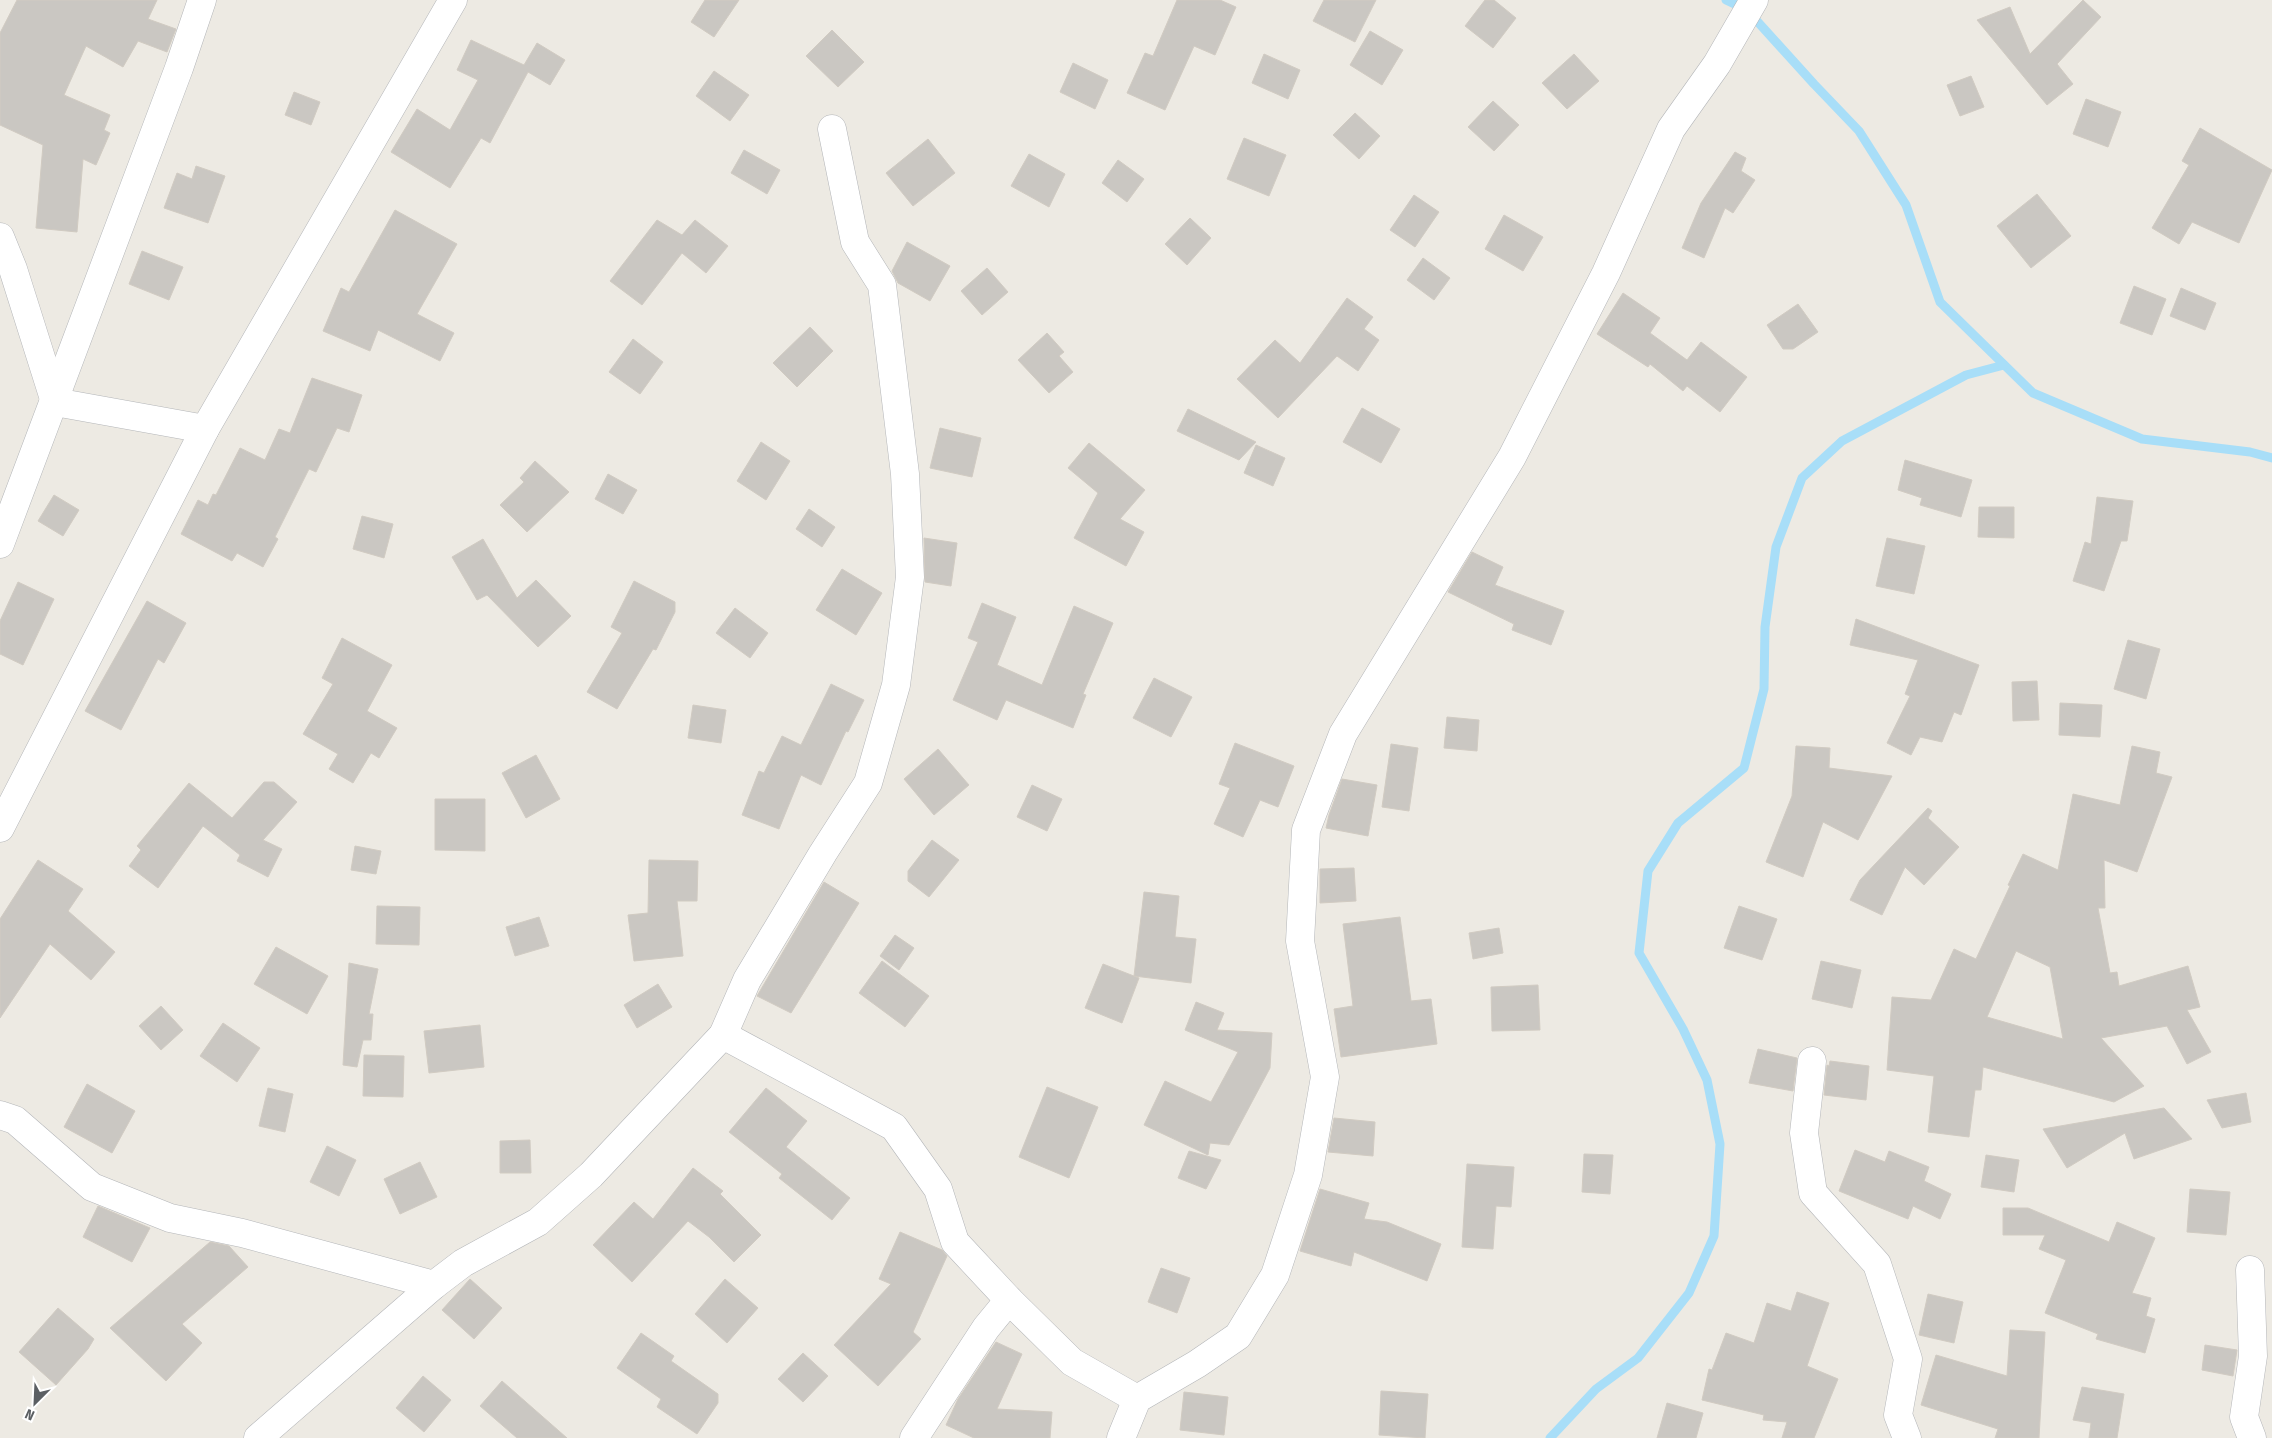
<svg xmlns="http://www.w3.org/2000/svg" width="2272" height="1438" viewBox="0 0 2272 1438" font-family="'Fira Sans Condensed',sans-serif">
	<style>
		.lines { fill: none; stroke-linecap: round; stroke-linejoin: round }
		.stream { stroke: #a8def8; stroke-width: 9 }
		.building { fill: #cac7c2; stroke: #d1cbc2; fill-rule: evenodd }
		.minor-casing { stroke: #b4b6b9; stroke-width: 29 }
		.minor { stroke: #fff; stroke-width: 28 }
	</style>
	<rect width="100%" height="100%" fill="#edeae3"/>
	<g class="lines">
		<g class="stream">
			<path d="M1726,0l21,10 67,74 45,47 47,74 34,97 93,91 109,46 108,13 22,6"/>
			<path d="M1550,1438l46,-49 42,-31 51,-65 25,-57 6,-92 -13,-64 -24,-51 -44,-76 9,-82 30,-48 66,-55 20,-79 1,-62 11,-80 26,-69 40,-37 124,-66 38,-10"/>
		</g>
	</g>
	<g class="building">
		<path d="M17,0h140l-9,19 28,10 -9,23 -29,-11 -15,26 -37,-21 -22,49 46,20 -6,15 6,3 -14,32 -13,-6 -6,73 -41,-4 7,-83 -43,-20v-92z"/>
		<path d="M705,0h34l-25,37 -23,-15z"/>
		<path d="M1177,0h43l16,7 -21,48 -21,-9 -29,64 -38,-17 18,-40 8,3z"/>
		<path d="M1324,0h52l-21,42 -42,-21z"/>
		<path d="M1485,0h9l22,18 -23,30 -28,-22z"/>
		<path d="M2083,0l18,17 -44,47 16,20 -26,21 -70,-85 33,-13 20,47z"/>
		<path d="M832,30l32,32 -26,25 -32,-31z"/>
		<path d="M1370,31l33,19 -21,35 -32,-20z"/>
		<path d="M471,40l53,25 13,-22 28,17 -15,25 -22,-13 -38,71 -9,-5 -31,50 -59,-36 26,-43 33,21 28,-50 -21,-10z"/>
		<path d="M1264,54l36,16 -12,29 -36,-16z"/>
		<path d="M1574,54l25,27 -32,28 -25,-26z"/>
		<path d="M1073,63l35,17 -13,29 -35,-17z"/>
		<path d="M714,71l35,24 -19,26 -34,-25z"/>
		<path d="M1971,76l13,31 -24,9 -13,-31z"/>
		<path d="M294,92l26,10 -9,23 -26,-10z"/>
		<path d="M2086,99l35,13 -13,35 -35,-13z"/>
		<path d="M1493,101l26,24 -25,26 -26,-24z"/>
		<path d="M1355,113l25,23 -21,23 -26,-24z"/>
		<path d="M2200,128l72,42 -33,73 -47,-21 -13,22 -27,-16 37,-63 -7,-4z"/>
		<path d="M1244,138l42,17 -17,41 -42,-17z"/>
		<path d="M928,139l27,34 -42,33 -27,-33z"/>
		<path d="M744,150l36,20 -13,24 -36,-21z"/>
		<path d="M1735,152l11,6 -5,13 14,9 -22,33 -8,-5 -21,50 -22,-10 19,-45z"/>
		<path d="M1029,154l36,20 -16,33 -38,-21z"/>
		<path d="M1118,160l26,19 -17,23 -25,-19z"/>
		<path d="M196,166l29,10 -17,47 -44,-15 13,-35 15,6z"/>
		<path d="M2037,194l34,42 -40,32 -34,-42z"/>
		<path d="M1414,195l25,17 -24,35 -25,-17z"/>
		<path d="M395,210l62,34 -40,70 37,19 -14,28 -62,-31 -8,21 -47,-20 18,-43 8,4z"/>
		<path d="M1504,215l39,22 -20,34 -38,-22z"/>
		<path d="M1190,218l21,20 -24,27 -22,-21z"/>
		<path d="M657,220l25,15 13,-15 33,26 -22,27 -24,-20 -40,52 -32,-24z"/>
		<path d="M907,242l43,24 -20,35 -32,-18 -6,-12z"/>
		<path d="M142,251l41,16 -14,33 -40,-16z"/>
		<path d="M1423,258l27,20 -16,22 -27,-20z"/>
		<path d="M987,268l21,24 -26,23 -21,-24z"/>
		<path d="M2134,286l32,13 -14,36 -32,-12z"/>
		<path d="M2181,288l35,15 -11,27 -35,-14z"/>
		<path d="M1623,293l37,25 -10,15 37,27 14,-18 46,35 -27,35 -33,-26 -4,5 -33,-27 -2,3 -51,-33z"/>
		<path d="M1347,298l26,19 -9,12 15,11 -21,31 -21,-15 -59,62 -41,-39 38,-39 25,23z"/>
		<path d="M1798,304l20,28 -25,17h-10l-16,-24z"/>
		<path d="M810,327l23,24 -36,36 -24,-24z"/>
		<path d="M1047,333l17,19 -5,4 14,16 -24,21 -31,-33z"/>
		<path d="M633,339l30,23 -23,32 -31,-22z"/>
		<path d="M312,378l50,17 -13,37 -12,-4 -21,44 -7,-3 -34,68 3,2 -15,28 -26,-14 -5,8 -51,-27 17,-34 10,5 5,-11 3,1 24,-47 25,12 14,-31 11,4z"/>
		<path d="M1362,408l38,21 -19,34 -38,-21z"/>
		<path d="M1188,409l68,33 -17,18 -62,-29z"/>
		<path d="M940,428l41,10 -9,39 -42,-9z"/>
		<path d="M761,442l29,19 -24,39 -29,-19z"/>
		<path d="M1089,443l56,47 -25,29 24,13 -18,34 -52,-28 24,-45 -30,-25z"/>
		<path d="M1256,445l29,13 -12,28 -29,-13z"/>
		<path d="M1905,460l67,20 -11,37 -41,-12 2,-7 -24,-8z"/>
		<path d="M535,461l34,31 -42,40 -27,-27 24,-23 -4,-4z"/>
		<path d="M608,474l29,16 -14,24 -28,-15z"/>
		<path d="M54,495l25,15 -16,26 -25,-15z"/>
		<path d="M2097,497l36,4 -6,40h-6l-17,50 -31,-10 12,-39 6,2z"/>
		<path d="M1979,507h35v31l-36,-1z"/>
		<path d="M809,509l26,18 -13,20 -26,-18z"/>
		<path d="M362,516l31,8 -9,34 -31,-9z"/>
		<path d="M924,538l33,5 -6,43 -26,-4z"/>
		<path d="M1887,538l38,8 -11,48 -38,-8z"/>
		<path d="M483,539l34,59 19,-18 35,36 -33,31 -51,-52 -10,5 -25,-43z"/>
		<path d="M1472,552l31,15 -8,18 69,26 -13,34 -39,-15 2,-6 -66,-32z"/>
		<path d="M842,569l40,24 -26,42 -40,-25z"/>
		<path d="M634,581l41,21v10l-19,38 -3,-1 -36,60 -30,-17 35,-59 -11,-6z"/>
		<path d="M18,582l36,17 -31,66 -23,-11v-33z"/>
		<path d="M147,601l39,22 -22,40 -6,-4 -37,71 -36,-19z"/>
		<path d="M982,603l34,14 -19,48 45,20 32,-79 39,17 -30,71 3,1 -13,33 -67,-28 -9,20 -44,-20 25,-58 -10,-4z"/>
		<path d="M735,608l33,25 -18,25 -34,-25z"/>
		<path d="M1856,619l123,46 -18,50 -7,-3 -12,30 -22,-5 -9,18 -24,-12 23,-47 -5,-2 13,-34 -68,-15z"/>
		<path d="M342,638l50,27 -25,46 30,17 -18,30 -8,-5 -18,30 -24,-14 9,-15 -35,-20 30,-50 -11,-6z"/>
		<path d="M2128,640l32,9 -14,50 -32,-10z"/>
		<path d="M1154,678l38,19 -21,40 -38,-19z"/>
		<path d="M2037,681l2,39 -26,1 -1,-39z"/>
		<path d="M831,684l33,16 -16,32 -2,-1 -25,54 -20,-10 -22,54 -37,-14 17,-44 5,2 18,-37 19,9z"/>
		<path d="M2060,703l42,2 -2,32 -41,-2z"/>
		<path d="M693,705l33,5 -5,33 -33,-5z"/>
		<path d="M1447,717l32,3 -2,31 -33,-3z"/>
		<path d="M1235,743l59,23 -16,41 -18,-7 -17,37 -29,-13 16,-36 -11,-4z"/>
		<path d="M1391,744l27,4 -9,63 -27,-4z"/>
		<path d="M1796,746l34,2 -1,20 63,8 -34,64 -35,-18 -20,55 -37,-15 26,-66z"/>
		<path d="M2132,746l28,6 -4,21 16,4 -35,95 -33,-12 1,48h-7l12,65 7,-1 2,14 69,-20 12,41 -13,3 24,42 -24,12 -20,-38 -66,12 43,48 -30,16 -131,-35 -2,23h-6l-6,47 -41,-5 6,-56 -47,-6 5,-73 39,3 23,-51 22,10 34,-73 -2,-1 15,-31 35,16 15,-76 47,11zM2016,951l34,16 13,72 -76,-22z"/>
		<path d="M938,749l31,36 -35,30 -30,-36z"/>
		<path d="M536,755l24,44 -34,19 -24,-45z"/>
		<path d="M1342,779l35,6 -9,51 -42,-8 3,-13z"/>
		<path d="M264,782h10l23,20 -34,38 19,9 -14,28 -31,-16 3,-6 -37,-29 -45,62 -29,-22 12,-16 -4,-4 52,-63 43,35z"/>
		<path d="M1032,785l30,14 -15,32 -30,-14z"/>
		<path d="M435,799h50v52l-50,-1z"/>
		<path d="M1928,808l4,3 -4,7 31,29 -35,38 -19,-18 -23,48 -32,-15 10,-20z"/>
		<path d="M932,840l27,20 -30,37 -21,-16v-10z"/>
		<path d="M355,846l26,5 -5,23 -25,-4z"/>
		<path d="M38,860l45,29 -15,22 47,41 -24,28 -41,-36 -50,74v-99z"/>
		<path d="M649,860l49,1 -1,40h-20l6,55 -49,5 -6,-46 20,-2z"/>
		<path d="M1354,868l2,33 -36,2v-34z"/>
		<path d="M824,882l35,21 -68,110 -34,-17z"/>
		<path d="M1144,892l35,4 -4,41 21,2 -5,44 -57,-7z"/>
		<path d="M377,906l43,1 -1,38 -43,-1z"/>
		<path d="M1739,906l38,13 -15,41 -38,-12z"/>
		<path d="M539,917l10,29 -34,10 -9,-29z"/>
		<path d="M1400,917l11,84 20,-2 6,45 -96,13 -7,-48 19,-3 -10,-82z"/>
		<path d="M1499,928l4,25 -30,6 -4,-26z"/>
		<path d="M895,935l19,13 -15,22 -19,-14z"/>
		<path d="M276,947l52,29 -21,38 -53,-30z"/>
		<path d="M882,961l47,35 -24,31 -46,-34z"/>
		<path d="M1821,961l40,9 -9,38 -40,-9z"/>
		<path d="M349,963l29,6 -9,45h4l-2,26h-8l-6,27 -14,-2z"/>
		<path d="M1103,964l36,14 -17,45 -37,-15z"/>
		<path d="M658,984l14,23 -35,21 -13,-23z"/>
		<path d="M1538,985l2,45 -48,1 -1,-44z"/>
		<path d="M1196,1002l28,11 -7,17 55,3 -2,35 -41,77 -19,-2 -2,12 -64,-30 21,-44 46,21 27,-50 -53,-22z"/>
		<path d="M161,1006l22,24 -22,20 -22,-24z"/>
		<path d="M223,1023l37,25 -23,34 -37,-26z"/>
		<path d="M480,1025l4,42 -55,6 -5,-42z"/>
		<path d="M1758,1049l39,9 -4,33 -44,-8z"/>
		<path d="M364,1055l40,1 -1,41 -40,-1z"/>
		<path d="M1830,1061l39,5 -3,34 -42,-5 3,-30 2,1z"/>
		<path d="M87,1084l48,27 -23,42 -48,-26z"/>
		<path d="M1047,1087l51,20 -29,71 -50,-21z"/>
		<path d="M268,1088l25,6 -8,38 -26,-6z"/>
		<path d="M766,1088l41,33 -21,26 64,51 -18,22 -53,-42 3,-4 -53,-42z"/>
		<path d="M2246,1093l5,29 -29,6 -15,-28z"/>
		<path d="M2164,1108l28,31 -58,20 -9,-26 -58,35 -24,-39z"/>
		<path d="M1334,1118l41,4 -2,34 -45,-4z"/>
		<path d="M530,1140l1,33h-31v-32z"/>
		<path d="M327,1146l29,14 -17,36 -29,-14z"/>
		<path d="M1855,1150l30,12 4,-11 40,16 -5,14 27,13 -11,25 -27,-13 -5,13 -69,-28z"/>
		<path d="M1189,1151l32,9 -15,29 -28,-11z"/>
		<path d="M1584,1154l29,1 -3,39 -28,-2z"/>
		<path d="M1986,1155l33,5 -5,32 -33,-5z"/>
		<path d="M420,1162l17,35 -37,17 -16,-35z"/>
		<path d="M1467,1164l47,3 -3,40 -15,-1 -3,43 -31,-2z"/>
		<path d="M693,1168l30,23 -3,3 41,41 -27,27 -25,-25 -21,-16 -56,61 -39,-37 41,-43 19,17z"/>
		<path d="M1320,1189l49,14 -5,16 23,3 54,22 -14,37 -73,-29 -3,14 -51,-15z"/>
		<path d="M2190,1189l40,3 -4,43 -39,-3z"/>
		<path d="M98,1206l52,22 -18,34 -49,-25z"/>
		<path d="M2003,1208h25l81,34 8,-20 38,16 -23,55 19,5 -5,18 9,3 -10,34 -49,-14 2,-5 -53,-21 21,-53 -27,-11 6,-14h-42z"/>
		<path d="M900,1232l42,18 5,6 -34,76 8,7 -43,47 -44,-41 57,-61 -12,-5z"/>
		<path d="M210,1242l19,4 19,21 -66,57 20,19 -36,38 -56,-53z"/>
		<path d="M1161,1268l29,10 -13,35 -29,-11z"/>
		<path d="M470,1279l32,29 -28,31 -32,-29z"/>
		<path d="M725,1279l33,29 -31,35 -32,-29z"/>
		<path d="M1797,1292l32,11 -22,63 31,13 -24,59h-32l5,-16 -24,-2 1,-5 -62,-15 7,-31 3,1 14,-37 28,10 13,-40 24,8z"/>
		<path d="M1928,1294l35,8 -9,41 -35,-8z"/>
		<path d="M58,1308l36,31 -6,10 -32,36 -37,-33z"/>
		<path d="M2010,1330l35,2 -6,106h-44l3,-9 -77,-24 15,-50 71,21z"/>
		<path d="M641,1333l33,23 -3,5 47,33v9l-21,31 -40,-27 4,-8 -44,-31z"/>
		<path d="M996,1342l26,12 -25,55 55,3 -2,26h-76l-28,-13 12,-26z"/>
		<path d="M2205,1345l32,5 -4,26 -31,-6z"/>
		<path d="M803,1353l25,23 -25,26 -25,-23z"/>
		<path d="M423,1376l28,24 -27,32 -28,-24z"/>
		<path d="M502,1381l65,57h-50l-37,-32z"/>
		<path d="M2082,1387l42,7 -7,44h-28l2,-15 -18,-3z"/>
		<path d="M1381,1391l47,3 -3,44 -46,-3z"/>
		<path d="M1184,1392l44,5 -4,38 -44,-5z"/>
		<path d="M1667,1403l36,10 -7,25h-39z"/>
	</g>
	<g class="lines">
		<defs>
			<g id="minor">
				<path d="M832,129l23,113 27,43 23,189 5,103 -14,108 -28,98 -45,70 -76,127 -24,55 171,92 44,62 17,53 54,58 63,62 65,37"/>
				<path d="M0,237l13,32 42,133 150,27"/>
				<path d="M0,544l179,-476 23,-68"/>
				<path d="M0,828l205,-399 248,-429"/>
				<path d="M1812,1061l-8,72 9,60 64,71 31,95 -10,56 9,23"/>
				<path d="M0,1115l15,5 77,67 78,31 72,15 192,52 29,-22 75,-41 53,-47 132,-140"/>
				<path d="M2250,1270l3,86 -9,61 8,21"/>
				<path d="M258,1438l176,-153"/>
				<path d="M914,1438l72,-110 23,-28"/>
				<path d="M1121,1438l16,-39 60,-35 41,-28 37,-61 33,-100 17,-98 -25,-136 6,-111 37,-96 169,-277 94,-184 65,-144 46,-65 37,-64"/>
			</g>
		</defs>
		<use href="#minor" class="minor-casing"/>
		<use href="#minor" class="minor"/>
	</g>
	<g transform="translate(35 1403) rotate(204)" stroke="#ffffff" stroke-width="4" paint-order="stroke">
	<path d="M0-4L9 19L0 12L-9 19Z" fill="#5b5f63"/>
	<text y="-8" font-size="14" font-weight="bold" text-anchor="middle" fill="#5b5f63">N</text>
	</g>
</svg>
